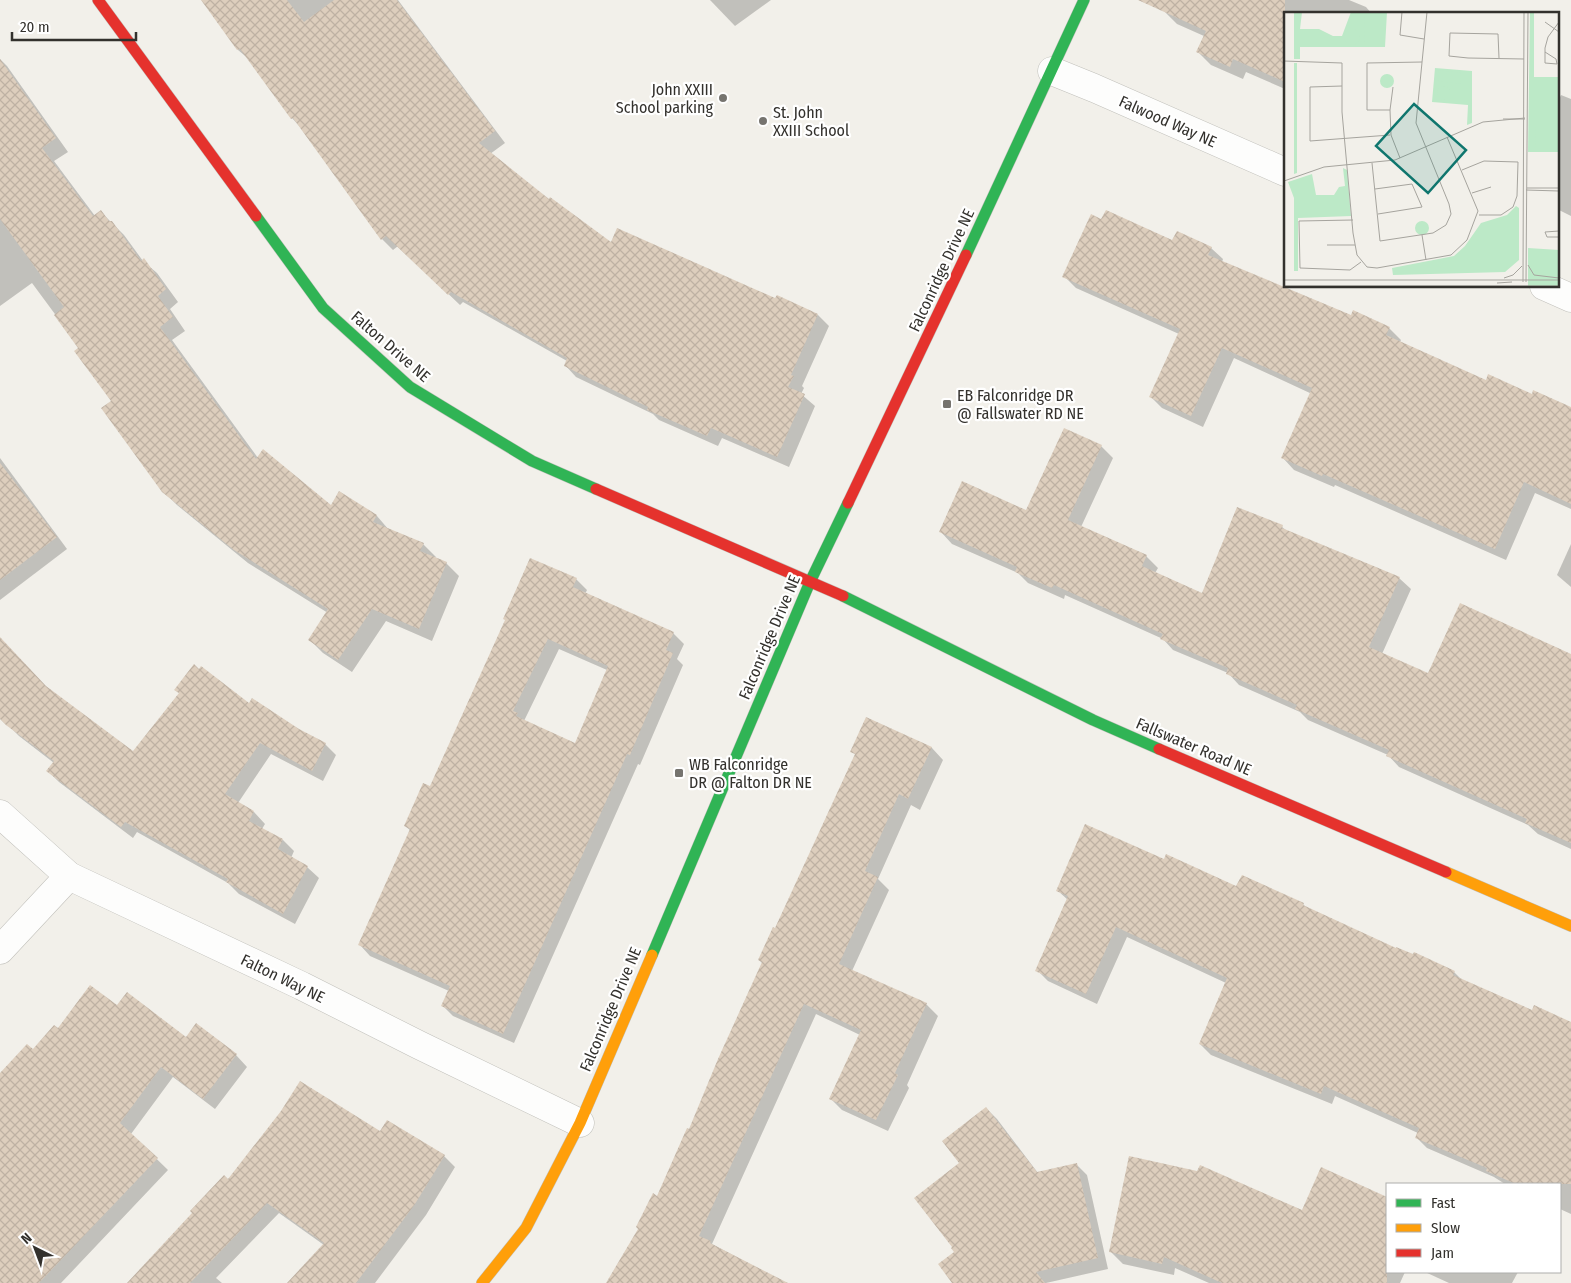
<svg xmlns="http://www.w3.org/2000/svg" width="1571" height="1283" viewBox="0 0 1571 1283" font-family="'Fira Sans Condensed',sans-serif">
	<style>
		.shadow { fill: #0003; fill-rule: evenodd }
		.building { fill: url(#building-cross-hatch); fill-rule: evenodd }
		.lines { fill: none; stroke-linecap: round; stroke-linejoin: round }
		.street-casing { stroke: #c1c0bb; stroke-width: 29 }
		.fast-casing { stroke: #c1c0bb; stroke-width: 12 }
		.slow-casing { stroke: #c1c0bb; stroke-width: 12 }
		.jam-casing { stroke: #c1c0bb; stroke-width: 12 }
		.street { stroke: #fdfdfc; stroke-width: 28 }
		.fast { stroke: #30b455; stroke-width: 11 }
		.slow { stroke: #ff9f0a; stroke-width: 11 }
		.jam { stroke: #e5322d; stroke-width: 11 }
		.poi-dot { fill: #76746f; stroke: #fff; stroke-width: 2 }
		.labels { text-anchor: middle; stroke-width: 4.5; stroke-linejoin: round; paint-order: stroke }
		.poi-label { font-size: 16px; fill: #33312d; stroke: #fff; text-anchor: start }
		.street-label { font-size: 16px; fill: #33312d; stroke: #fff }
		.inset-road { fill: none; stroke: #a6a49e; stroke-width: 1 }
		.view { fill: #0f766e; fill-opacity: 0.15; stroke: #0f766e; stroke-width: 2.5 }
		.inset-edge { fill: none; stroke: #33312d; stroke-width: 2.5 }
	</style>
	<defs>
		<pattern id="building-cross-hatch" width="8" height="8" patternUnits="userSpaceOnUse" patternTransform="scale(1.25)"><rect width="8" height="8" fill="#ddcebd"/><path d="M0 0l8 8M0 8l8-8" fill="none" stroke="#beb1a3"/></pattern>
	</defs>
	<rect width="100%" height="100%" fill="#f2f0ea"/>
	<g class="shadow">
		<path d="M203,0h195l107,143 -15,11 59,46 63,44 206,71 11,11 -27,60 2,2 -3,6 14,12 -26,61 -67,-29 -4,8 -59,-26 -6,-6 -77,-37 -11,-12 2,-4 -104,-59 -3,3 -62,-59 -5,4 -11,-11 -81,-111 -9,-10 -42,-58 -12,-10z"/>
		<path d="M710,0h61l-36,26z"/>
		<path d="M1169,0h180l17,7 6,7h-87v75l-39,-17 -3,7 -32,-14 -14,-14 7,-15 -27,-12 -13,-13z"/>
		<path d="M0,59l7,7 61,86 -14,9 41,55 6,-4 23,23 19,26 14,12 21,29 -8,7 15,22 -13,9 86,118 73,49 8,-14 38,23 12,14 34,14 13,13 -1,1 11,5 13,13 -27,65 -46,-20 -34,51 -29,-19 -13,-13 18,-27 -80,-50 -71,-58 -14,-14 -51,-90 -32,-53 -48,-65 -32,23z"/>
		<path d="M1561,95l10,4v117l-14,-7v-106z"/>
		<path d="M1102,221l71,20 38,7 12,11 -1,3 130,54 37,12 12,12 -1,2 86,40 85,27v100l-36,-16 -29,67 -171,-75 -1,2 -40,-17 -11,-12 29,-64 -78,-36 -31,69 -41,-19 -11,-11 28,-63 -103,-46 -12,-12z"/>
		<path d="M1101,446l12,12 -32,69 65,29 12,12 -3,5 48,22 79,-68 5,4 112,47 12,11 -29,65 47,21 142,-20v194l-33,-15 -10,-9 -129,-58 -11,-12 -80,-35 -8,-8 -61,-27 -11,-12 -55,-23 -10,-11 -98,-44 -1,4 -36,-16 -10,-10 -66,-29 -11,-12 86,-20z"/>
		<path d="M0,458l67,91 -67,51z"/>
		<path d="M1571,544v43l-14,-12z"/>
		<path d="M576,579l11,11 -2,4 88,39 11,11 -7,15 6,6 -43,100 -2,-1 -124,279 -61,-27 -10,-10 6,-15 -79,-35 -10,-11 51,-114 -6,-5 25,-39zM559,649l48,21 -31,74 -52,-23z"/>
		<path d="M0,638l48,51 85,64 47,-59 -5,-4 74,14 76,40 11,11 -13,26 -52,-27 -33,49 16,9 11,12 -3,5 21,11 11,11 -3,7 16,9 12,11 -24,46 -56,-30 -11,-11 -91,-51 -4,6 -74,-56 -11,-11 6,-8 -35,-27 -19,-19z"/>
		<path d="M932,748l11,12 -23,50 -9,-5 -33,74 11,11 -37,81 74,33 12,12 -31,69 2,3 -21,43 -46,-21 -12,-12 30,-63 -44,-21 -104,230 73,39h-177l50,-86 32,-66 73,-167 -4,-4 17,-31 80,-174 -4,-4z"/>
		<path d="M1165,861l72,27 66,16 4,5 89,41 58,22 10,10 68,30 39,11v191l-11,-5v-25h-55l-11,-7 -67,-29 -11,-11 2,-4 -83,-37 -3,8 -121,-49 -11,-11 26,-61 -99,-46 -30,67 -49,-23 -11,-11 31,-70 -11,-10z"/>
		<path d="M118,1007l68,31 50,17 11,12 -32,42 -42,-32 -42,57 37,36 -107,113h-61v-208l33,-24 25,-22z"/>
		<path d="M986,1108l11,11 41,54 39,-8 10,10 21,94 -62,14h-92l7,-119z"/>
		<path d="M387,1122l57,34 11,11 -29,48 -51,68h-86l35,-38 -45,-32 -63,65 6,5h-93l100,-102 151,-48z"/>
		<path d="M1322,1169l65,30v73h18l-5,11h-191l-34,-15 -1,7 -51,-11 -12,-12 192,-40z"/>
		<path d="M1425,1272h93l-6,11h-63z"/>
	</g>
	<g class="building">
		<path d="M201,0h86l17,22 30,-22h63l98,131 -16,12 70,56 1,-2 61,45 6,-14 158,70 2,-3 41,19 -27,61 3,1 -6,11 17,7 -28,63 -66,-29 -4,8 -60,-26 1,-3 -84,-41 3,-8 -116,-66 -3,3 -62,-59 -5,4 -88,-122 -2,1 -51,-70 -3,1z"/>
		<path d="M1138,0h147v82l-52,-23 -3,8 -34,-15 10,-21z"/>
		<path d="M0,59l56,79 -14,10 51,68 8,-6 8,11h3l29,40 3,-3 22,31 -8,7 15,21 -13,10 96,132 7,-10 68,56 8,-14 38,24 -4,7 51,21 -4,8 27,11 -28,67 -47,-20 -34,51 -30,-20 20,-31 -94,-59 -72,-58 -61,-84 10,-7 -37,-50 4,-3 -24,-33 10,-8 -64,-88z"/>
		<path d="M1106,210l66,30 5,-9 35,16 -4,8 143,60 2,-5 37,17 -4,8 100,45 2,-6 44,20 1,-4 38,17v97l-47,-22 -29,67 -172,-75 -1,2 -41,-18 31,-70 -90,-40 -31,68 -42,-19 31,-68 -118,-52 29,-63 10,5z"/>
		<path d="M1064,428l38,17 -34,75 79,35 -5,11 60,27 35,-86 46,18 -1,3 118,49 -31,70 59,26 32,-70 111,51v189l-46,-20 2,-4 -141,-63 3,-6 -94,-41 2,-4 -71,-31 2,-6 -68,-29 3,-5 -109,-49 -2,3 -37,-16 2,-5 -78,-35 23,-51 64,29z"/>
		<path d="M0,463l57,74 -57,43z"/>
		<path d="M530,558l47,20 -4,9 101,45 -8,18 7,3 -43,102 -3,-1 -124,280 -62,-28 9,-20 -92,-41 52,-116 -6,-3 19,-43 7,3 75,-166 -2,-1zM548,639l60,27 -33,77 -59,-27 2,-3 -5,-2z"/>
		<path d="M0,637l46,49 87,65 46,-58 -5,-3 20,-26 5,5 2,-3 48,37 3,-5 47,31 27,14 -14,28 -52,-28 -35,51 29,17 -5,10 34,18 -5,10 30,17 -25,48 -57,-32 2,-3 -103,-57 -4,5 -75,-56 8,-10 -48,-36 -6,-6z"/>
		<path d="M866,717l66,30 -24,52 -9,-5 -34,77 13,6 -39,87 88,39 -32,70 3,2 -22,45 -47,-21 32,-69 -57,-26 -105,232 12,5 -1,2 78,40h-182l32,-54 -2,-2 17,-34 4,3 30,-68 2,1 29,-70 44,-97 -4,-2 15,-33 2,1 80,-174 -5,-2z"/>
		<path d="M1085,824l79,35 2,-5 70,32 6,-11 62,28 -1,2 93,43v-1l17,7 1,-2 41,19 -2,4 79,35 2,-5 37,17v162h-55l-30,-13 1,-3 -72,-30 4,-10 -95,-42 -3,8 -122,-50 28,-66 -111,-51 -30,67 -51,-23 33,-75 -12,-5z"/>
		<path d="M90,985l27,20 10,-13 59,45 10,-14 41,31 -34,45 -42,-32 -41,56 38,35 -119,125h-39v-210l27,-29 6,5 21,-24 4,3z"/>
		<path d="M300,1081l80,50 7,-11 58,35 -30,49 -59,79h-69l37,-40 -57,-40 -77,80h-63l65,-70 -2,-2 34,-36 4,4 53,-68z"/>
		<path d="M986,1107l51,65 40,-9 21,95 -62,14 9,11h-93l-14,-19 16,-12 -3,-4 1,-1 -38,-49 45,-35 -17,-22z"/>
		<path d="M1129,1156l68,15 3,-6 102,45 19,-43 66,30v86h-165l-58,-26 -2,7 -53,-12z"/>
	</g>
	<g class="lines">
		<defs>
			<g id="street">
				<path d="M1052,71l42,17 191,84"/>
				<path d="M1544,286l27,12"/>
				<path d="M0,814l69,62 233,110 117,59 161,78"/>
				<path d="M0,950l69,-74"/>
			</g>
			<g id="fast">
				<path d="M256,216l67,92 87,79 122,74 64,28"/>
				<path d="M966,255l118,-255"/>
				<path d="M843,596l250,124 66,29"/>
				<path d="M652,955l158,-373 38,-79"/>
			</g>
			<g id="slow">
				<path d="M1446,872l125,54"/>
				<path d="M482,1283l44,-55 54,-105 72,-168"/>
			</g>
			<g id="jam">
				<path d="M98,0l158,216"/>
				<path d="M596,489l247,107"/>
				<path d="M848,503l118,-248"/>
				<path d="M1159,749l287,123"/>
			</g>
		</defs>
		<use href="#street" class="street-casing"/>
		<use href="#fast" class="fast-casing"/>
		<use href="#slow" class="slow-casing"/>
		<use href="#jam" class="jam-casing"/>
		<use href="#street" class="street"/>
		<use href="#fast" class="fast"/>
		<use href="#slow" class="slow"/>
		<use href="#jam" class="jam"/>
	</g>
	<g class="poi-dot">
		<circle cx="723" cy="98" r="5"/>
		<circle cx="763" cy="121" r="5"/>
		<rect x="942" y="399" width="10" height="10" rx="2.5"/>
		<rect x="674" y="768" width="10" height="10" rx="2.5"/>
	</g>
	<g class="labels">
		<g class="poi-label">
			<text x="713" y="95" text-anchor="end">John XXIII<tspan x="713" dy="18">School parking</tspan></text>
			<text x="773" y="118">St. John<tspan x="773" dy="18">XXIII School</tspan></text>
			<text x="957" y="401">EB Falconridge DR<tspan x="957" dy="18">@ Fallswater RD NE</tspan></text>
			<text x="689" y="770">WB Falconridge<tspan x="689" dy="18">DR @ Falton DR NE</tspan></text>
		</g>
		<g class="street-label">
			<text transform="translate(1168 121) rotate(24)" y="6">Falwood Way NE</text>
			<text transform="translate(941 270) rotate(-65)" y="6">Falconridge Drive NE</text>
			<text transform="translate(391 346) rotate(41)" y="6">Falton Drive NE</text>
			<text transform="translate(769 637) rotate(-67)" y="6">Falconridge Drive NE</text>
			<text transform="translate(1194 746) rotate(23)" y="6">Fallswater Road NE</text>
			<text transform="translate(283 978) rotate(26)" y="6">Falton Way NE</text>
			<text transform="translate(610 1009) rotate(-67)" y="6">Falconridge Drive NE</text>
		</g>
	</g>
	<g transform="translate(1284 12)">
		<rect width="275" height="275" fill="#f2f0ea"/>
		<path d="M244,236l31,2v37h-31z" fill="#bce9c7"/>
		<path d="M10,0h8l-2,17h19l14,7h9l9,-24h36l-2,35h-85v12h-6zM246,0h4v65h25v75h-31zM10,51h3v110l-3,1zM151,56l37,3v52l-5,2 1,-20 -36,-3zM96 69a7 7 0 1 1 14 0a7 7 0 1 1-14 0ZM59,156l4,2 4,46 -53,2v53h-4v-73l-6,-16 24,-8 4,21h18l5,-8 6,-1zM232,194l3,2v52l-14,12 -112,3 -1,-7 62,-12 11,-10 16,-23 26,-8zM131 216a7 7 0 1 1 14 0a7 7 0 1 1-14 0Z" fill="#bce9c7"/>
		<path d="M81,3h16v29h-17zM60 25a8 8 0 1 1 16 0a8 8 0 1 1-16 0ZM155,58l22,3 -1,11 -22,-3zM153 81a7 7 0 1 1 14 0a7 7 0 1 1-14 0ZM251,114h24v22h-23z" fill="#bce9c7"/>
		<path class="inset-road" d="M118,0l-2,23 24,4M261,10l14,10M261,40l11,7 1,5 -12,-1v-15l3,-11 11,-15M215,46l-1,-24 -48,-1 -1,23 19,2 56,1M0,49l58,2v49l11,121 4,22 10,12 10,1 74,-13 16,-15 11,-29 -31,-74M58,74l-32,1v54l80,-6M106,98l3,-23M219,107h22M116,146l-9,-23 -1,-25h-23v-47l55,-1M88,151l8,78 53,-8 13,-8 5,-11 -2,-10 -33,-81 11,-111M178,158l22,-9 34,1 -1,34 -4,11 -12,8h-22M0,169l40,-14 71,-7 88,-38 42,-4M243,176h32M91,177l37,-5 10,23 -44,7M242,178l33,1M188,181l19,-6M69,208l-54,1 1,47 50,2 11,-8M275,219l-14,1 2,5h12M138,223l4,25M43,233h28M244,253l6,10 25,3M220,266l9,-3 9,-9M0,268h275M239,270l1,-270M242,270l2,-270M213,271l15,-1M0,274h275"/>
		<path class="view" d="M130,92l52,46 -38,43 -52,-47z"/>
		<rect width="275" height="275" class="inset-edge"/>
	</g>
	<rect x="1386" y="1183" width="175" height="90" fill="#ffffff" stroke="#adadab"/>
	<rect x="1396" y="1199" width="25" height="8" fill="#30b455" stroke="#adadab"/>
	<text x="1431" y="1208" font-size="15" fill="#33312d">Fast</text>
	<rect x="1396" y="1224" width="25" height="8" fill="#ff9f0a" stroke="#adadab"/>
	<text x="1431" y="1233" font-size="15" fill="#33312d">Slow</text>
	<rect x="1396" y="1249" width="25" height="8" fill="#e5322d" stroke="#adadab"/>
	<text x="1431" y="1258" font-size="15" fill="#33312d">Jam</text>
	<g transform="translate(35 1248) rotate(318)" stroke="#ffffff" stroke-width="4" paint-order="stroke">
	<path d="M0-4L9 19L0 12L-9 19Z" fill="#33312d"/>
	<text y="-8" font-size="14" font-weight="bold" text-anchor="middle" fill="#33312d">N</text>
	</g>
	<path d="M12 32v8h124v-8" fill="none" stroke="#33312d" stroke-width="2.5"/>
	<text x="20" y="32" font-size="15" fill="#33312d" stroke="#ffffff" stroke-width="4" paint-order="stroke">20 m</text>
</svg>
